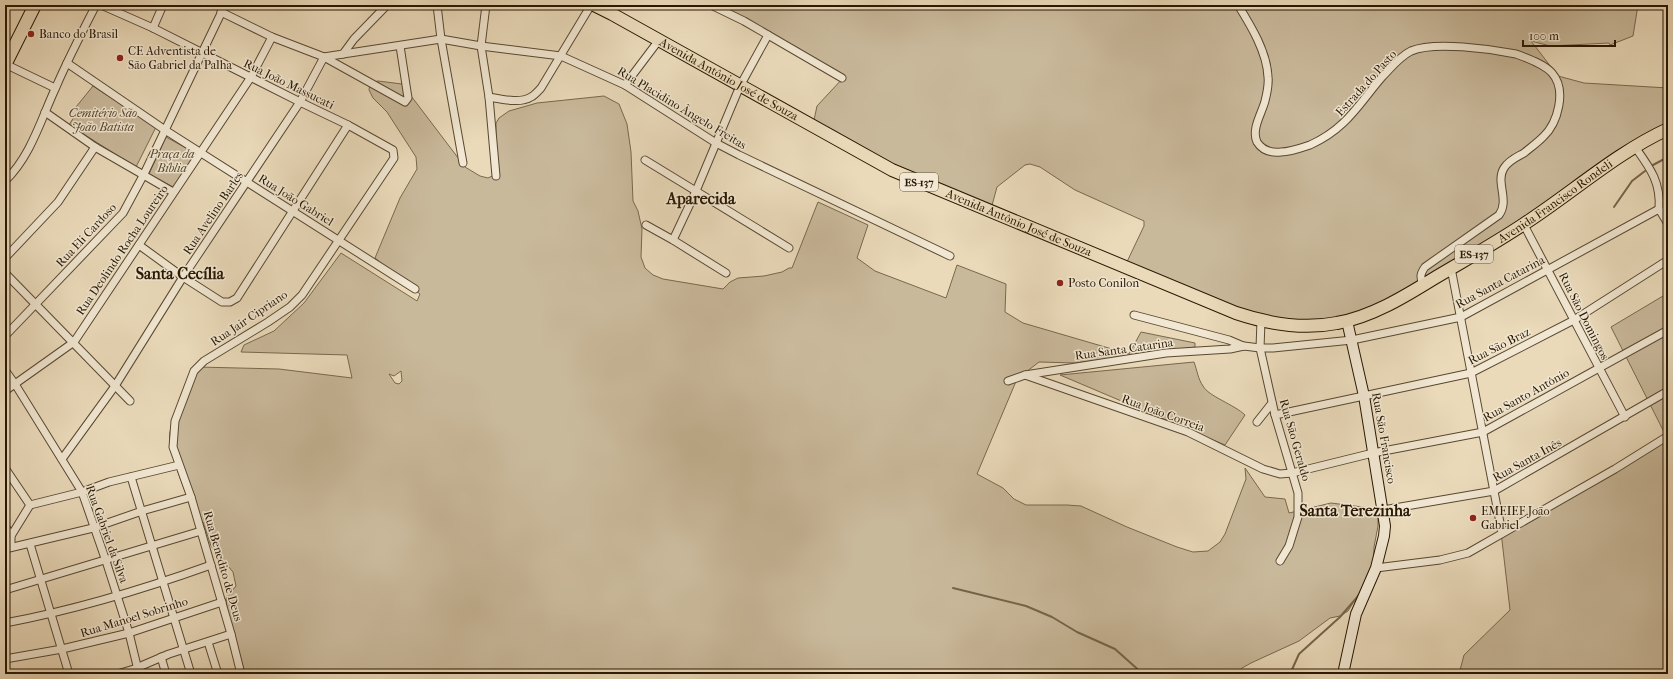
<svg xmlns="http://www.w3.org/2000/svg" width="1673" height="679" viewBox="0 0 1673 679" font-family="'IM FELL French Canon',serif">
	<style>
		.green { fill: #c9b99b; stroke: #78684e; fill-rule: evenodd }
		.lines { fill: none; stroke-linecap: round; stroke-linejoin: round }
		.stream { stroke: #75644b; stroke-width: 2 }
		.street-casing { stroke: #584830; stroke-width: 9 }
		.secondary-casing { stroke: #281702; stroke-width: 12 }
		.primary-casing { stroke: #281702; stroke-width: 14 }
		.street { stroke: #f1e7d2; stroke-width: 7 }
		.secondary { stroke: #f1e7d2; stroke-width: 10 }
		.primary { stroke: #eadaba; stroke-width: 12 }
		.poi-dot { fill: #8f2418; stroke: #f1e7d2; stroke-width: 1.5 }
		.labels { text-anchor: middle; stroke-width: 3; stroke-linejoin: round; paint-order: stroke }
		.shield { fill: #f1e7d2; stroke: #645540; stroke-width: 1 }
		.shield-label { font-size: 11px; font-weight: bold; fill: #281702 }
		.poi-label { font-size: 12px; fill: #281702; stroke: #f1e7d2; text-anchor: start }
		.street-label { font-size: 12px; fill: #281702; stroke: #f1e7d2 }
		.park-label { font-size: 12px; font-style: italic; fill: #584830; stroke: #f1e7d2 }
		.district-label { font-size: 16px; font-weight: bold; fill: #281702; stroke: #f1e7d2 }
	</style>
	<rect width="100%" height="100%" fill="#eadaba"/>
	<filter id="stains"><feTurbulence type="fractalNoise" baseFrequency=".005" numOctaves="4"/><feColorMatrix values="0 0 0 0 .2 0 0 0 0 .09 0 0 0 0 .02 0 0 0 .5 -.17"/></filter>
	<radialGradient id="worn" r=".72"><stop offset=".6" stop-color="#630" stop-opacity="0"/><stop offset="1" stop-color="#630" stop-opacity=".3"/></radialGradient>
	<g class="green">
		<path d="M714,5h924l-5,31 -23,9 -1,-2 -59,3 -19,-5 27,35 26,7 84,5v43l-219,136 -77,42 -40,12 -63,-2 -144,-53 19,-40v-5l-69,-31 -35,-23 -10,-3 -5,1 -28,22 -6,22 -127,-58 -29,-20 -21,-11 3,-14 26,-28 -45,-30z"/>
		<path d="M378,81l24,3 63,83 15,9 8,2 8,-4v-51l3,-5 10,-7 28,-8 67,-7 15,8 8,20 4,28 2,49 5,10 4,18 -1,28 4,11 8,7 10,4 60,10 7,-7 8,-4 26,-2 18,-4 7,-4h3l26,-66 50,23 -11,33 18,13 71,27 11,-33 49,19 -1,28 18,11 106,31 12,-22 54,11v4l-120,16 -36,-1 -22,17 -40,95 26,14 11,11 12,6h41l14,1 46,21 50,20 16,5 15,-1 12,-9 5,-8 21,-55 -1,-11 20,29 20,2 4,14 42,-10 47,6v17l-4,21 -1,24 -25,40 -8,5 -10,2 -31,23 -48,22 -9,5 -5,6h-70l-5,-2h-10l-2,2h-905l-18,-65 -1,-11 10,-12 -3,-14 -22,-26 -8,-24 -8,-5c-6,-17 -29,-69 -25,-85 4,-20 19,-45 28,-65l81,2 73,9 -5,-23 -106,-3 3,-7 30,-14 30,-28 37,-50 76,48 3,-7 -45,-36 25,-60 17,-29 -1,-12 -29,-45 -14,-14 -4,-8 1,-7zM401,371l1,10 -3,3 -4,-1 -6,-9 5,2z"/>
		<path d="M93,86l63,41 -20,40 -67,-42 10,-16 -3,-2z"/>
		<path d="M166,137l31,17 -24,33 -24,-13z"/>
		<path d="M1668,293v381h-209l5,-19 46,-45 -9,-78 49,-27 115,-71 -54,-107z"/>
		<path d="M1194,362c3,8 4,17 9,24 5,10 32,19 42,29l-20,30 -165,-70z"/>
	</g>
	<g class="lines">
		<g class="stream">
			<path d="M1653,165l15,-8"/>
			<path d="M1614,207l18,-26 13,-10"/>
			<path d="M953,588l73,18 26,11 25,15 38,17 28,25"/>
			<path d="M1290,674l9,-20 41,-37 19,-22"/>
		</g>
		<defs>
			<g id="street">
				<path d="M101,5l52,23 147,74 48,23 45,25 1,8 -92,137 -12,12 -22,15 -64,39 -10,10 -19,50 -2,26 18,50 40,137 10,40"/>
				<path d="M437,5l4,34 22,124"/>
				<path d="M486,5l-5,41 8,51 7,79"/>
				<path d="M711,5l33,16 98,57"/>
				<path d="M1238,5c13,21 29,47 30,72 1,8 -1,16 -3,24 -3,12 -14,28 -8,41 5,8 14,11 24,10 10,0 20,-4 29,-7 36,-16 48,-40 72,-68 9,-9 17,-20 29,-26 23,-10 80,-2 105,3 11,4 28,10 36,19 15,17 6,50 -9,64 -6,6 -13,11 -19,16 -7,4 -15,7 -20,15 -9,14 6,32 -5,47l-74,52c-5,7 -5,10 -2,18"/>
				<path d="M221,12l51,25 52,20 19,-3 11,-15 33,-34"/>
				<path d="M153,28l10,-23"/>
				<path d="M343,54l98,-15 40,7 80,10 64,29 91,58 23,12 211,101"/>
				<path d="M67,63l98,67 250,159"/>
				<path d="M5,64l50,24"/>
				<path d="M625,85l34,-45"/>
				<path d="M489,97c12,2 31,7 42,0 4,-2 7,-6 10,-9l50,-83"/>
				<path d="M45,112l50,35 78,45"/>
				<path d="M1635,147c15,21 26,35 24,62"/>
				<path d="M645,160l144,88"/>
				<path d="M5,181c26,-25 36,-62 51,-94 12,-28 26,-55 40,-82"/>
				<path d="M1659,209l9,15"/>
				<path d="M646,225l27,15 53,33"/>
				<path d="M1524,225l101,192"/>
				<path d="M673,240l23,-49 44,-105 28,-51"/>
				<path d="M139,245l44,32 39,25h8l7,-4 111,-173"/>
				<path d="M5,258l53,-56 37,-55"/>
				<path d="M1451,268l51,265"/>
				<path d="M5,273l125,128"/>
				<path d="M1134,315l95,25 14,6"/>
				<path d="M1261,321l-1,27 15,67 23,78v24l-9,29 -9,15"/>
				<path d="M5,336l118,-123 21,-39 81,-169"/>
				<path d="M5,370l10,14 67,108 24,69 23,72 10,41"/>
				<path d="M1025,375l163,57 75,37 17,5 12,-1 81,-20 110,-21 185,-102"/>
				<path d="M1008,381l17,-6 141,-22 64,-4 14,-3 16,2h13l79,-8 109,-23 198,-108"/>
				<path d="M5,391l69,-49 177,-265 21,-40"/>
				<path d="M1275,415l196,-42 103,-53 94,-60"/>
				<path d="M1257,422l15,-19"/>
				<path d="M62,459l53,-73 68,-109 117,-175 24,-45 81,45 3,-4 -8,-52"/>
				<path d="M5,468l25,37"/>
				<path d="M131,477l60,197"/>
				<path d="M1383,510l111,-19 174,-100"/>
				<path d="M5,526l6,10"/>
				<path d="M30,544l39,130"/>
				<path d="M11,547v-11l19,-31 52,-13 27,-10 70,-17"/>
				<path d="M5,549l88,-21 49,-17 49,-14"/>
				<path d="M1376,568l64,-8 28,-7 147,-84 53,-33"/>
				<path d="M5,590l196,-59"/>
				<path d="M5,623c70,-13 139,-34 206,-58"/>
				<path d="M208,642l10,32"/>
				<path d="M161,657l5,17"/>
				<path d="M5,659l57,-10 67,-16 93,-31"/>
				<path d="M117,674l17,-5 35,-15 62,-20"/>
			</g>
			<path id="secondary" d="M1343,674l13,-60 20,-46 8,-32 1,-10 -21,-130 -17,-75"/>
			<g id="primary">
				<path id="s1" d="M594,5l18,9 280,156 344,143c33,11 66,17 101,10 34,-6 67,-26 96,-44 30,-18 61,-35 91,-55 48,-31 92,-71 144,-95"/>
				<path d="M5,65l30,-60"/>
			</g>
		</defs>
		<use href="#street" class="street-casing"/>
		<use href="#secondary" class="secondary-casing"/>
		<use href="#primary" class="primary-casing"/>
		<use href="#street" class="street"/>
		<use href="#secondary" class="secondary"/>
		<use href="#primary" class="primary"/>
	</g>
	<g class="poi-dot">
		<circle cx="31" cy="34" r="4"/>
		<circle cx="120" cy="58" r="4"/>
		<circle cx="1060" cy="283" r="4"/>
		<circle cx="1473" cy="518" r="4"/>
	</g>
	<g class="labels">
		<g class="shield">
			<rect x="900" y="173" width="38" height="18" rx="3"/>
			<rect x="1455" y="245" width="38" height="18" rx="3"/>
		</g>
		<g class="shield-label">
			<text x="919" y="186">ES-137</text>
			<text x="1474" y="258">ES-137</text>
		</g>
		<g class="poi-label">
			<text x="39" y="38">Banco do Brasil</text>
			<text x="128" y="55">CE Adventista de<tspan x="128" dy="14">São Gabriel da Palha</tspan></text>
			<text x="1068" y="287">Posto Conilon</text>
			<text x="1481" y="515">EMEIEF João<tspan x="1481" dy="14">Gabriel</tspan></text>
		</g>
		<g class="street-label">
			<text dy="4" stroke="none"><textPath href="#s1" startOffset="154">Avenida Antônio José de Souza</textPath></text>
			<text transform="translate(1366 83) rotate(-48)" y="4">Estrada do Pasto</text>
			<text transform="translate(289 84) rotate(26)" y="4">Rua João Massucati</text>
			<text transform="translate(682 108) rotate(31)" y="4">Rua Placidino Ângelo Freitas</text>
			<text transform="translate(296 200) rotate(32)" y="4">Rua João Gabriel</text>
			<text dy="4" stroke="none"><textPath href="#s1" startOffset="1067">Avenida Francisco Rondeli</textPath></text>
			<text transform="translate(213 213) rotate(-56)" y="4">Rua Avelino Barles</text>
			<text dy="4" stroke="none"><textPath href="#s1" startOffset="478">Avenida Antônio José de Souza</textPath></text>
			<text transform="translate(86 235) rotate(-47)" y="4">Rua Eli Cardoso</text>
			<text transform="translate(122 250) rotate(-56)" y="4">Rua Deolindo Rocha Loureiro</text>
			<text transform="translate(1500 282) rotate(-28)" y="4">Rua Santa Catarina</text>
			<text transform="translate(1584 316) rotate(63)" y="4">Rua São Domingos</text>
			<text transform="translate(249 318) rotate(-34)" y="4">Rua Jair Cipriano</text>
			<text transform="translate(1499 346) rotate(-27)" y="4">Rua São Braz</text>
			<text transform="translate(1124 349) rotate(-8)" y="4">Rua Santa Catarina</text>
			<text transform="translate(1526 395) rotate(-29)" y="4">Rua Santo Antônio</text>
			<text transform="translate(1163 413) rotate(20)" y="4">Rua João Correia</text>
			<text transform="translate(1384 438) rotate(80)" y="4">Rua São Francisco</text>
			<text transform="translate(1295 440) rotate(74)" y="4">Rua São Geraldo</text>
			<text transform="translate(1527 460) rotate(-29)" y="4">Rua Santa Inês</text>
			<text transform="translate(107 534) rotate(70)" y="4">Rua Gabriel da Silva</text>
			<text transform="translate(223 566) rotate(74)" y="4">Rua Benedito de Deus</text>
			<text transform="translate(134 617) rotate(-17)" y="4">Rua Manoel Sobrinho</text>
		</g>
		<g class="park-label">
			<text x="103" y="117">Cemitério São<tspan x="103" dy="14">João Batista</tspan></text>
			<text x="172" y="158">Praça da<tspan x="172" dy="14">Bíblia</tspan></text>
		</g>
		<g class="district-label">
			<text x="701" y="204">Aparecida</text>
			<text x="180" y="279">Santa Cecília</text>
			<text x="1355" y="516">Santa Terezinha</text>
		</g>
	</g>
	<rect width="1673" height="679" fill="none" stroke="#eadaba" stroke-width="20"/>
	<rect x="6" y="6" width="1661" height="667" fill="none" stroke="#281702" stroke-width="2"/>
	<rect x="10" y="10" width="1653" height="659" fill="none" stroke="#281702"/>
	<path d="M1523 40v6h92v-6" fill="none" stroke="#281702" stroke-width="2"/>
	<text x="1529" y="40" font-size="12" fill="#281702" stroke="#f1e7d2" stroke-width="3" paint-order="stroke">100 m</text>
	<rect width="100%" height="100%" filter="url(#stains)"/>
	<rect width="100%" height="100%" fill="url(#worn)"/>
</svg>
